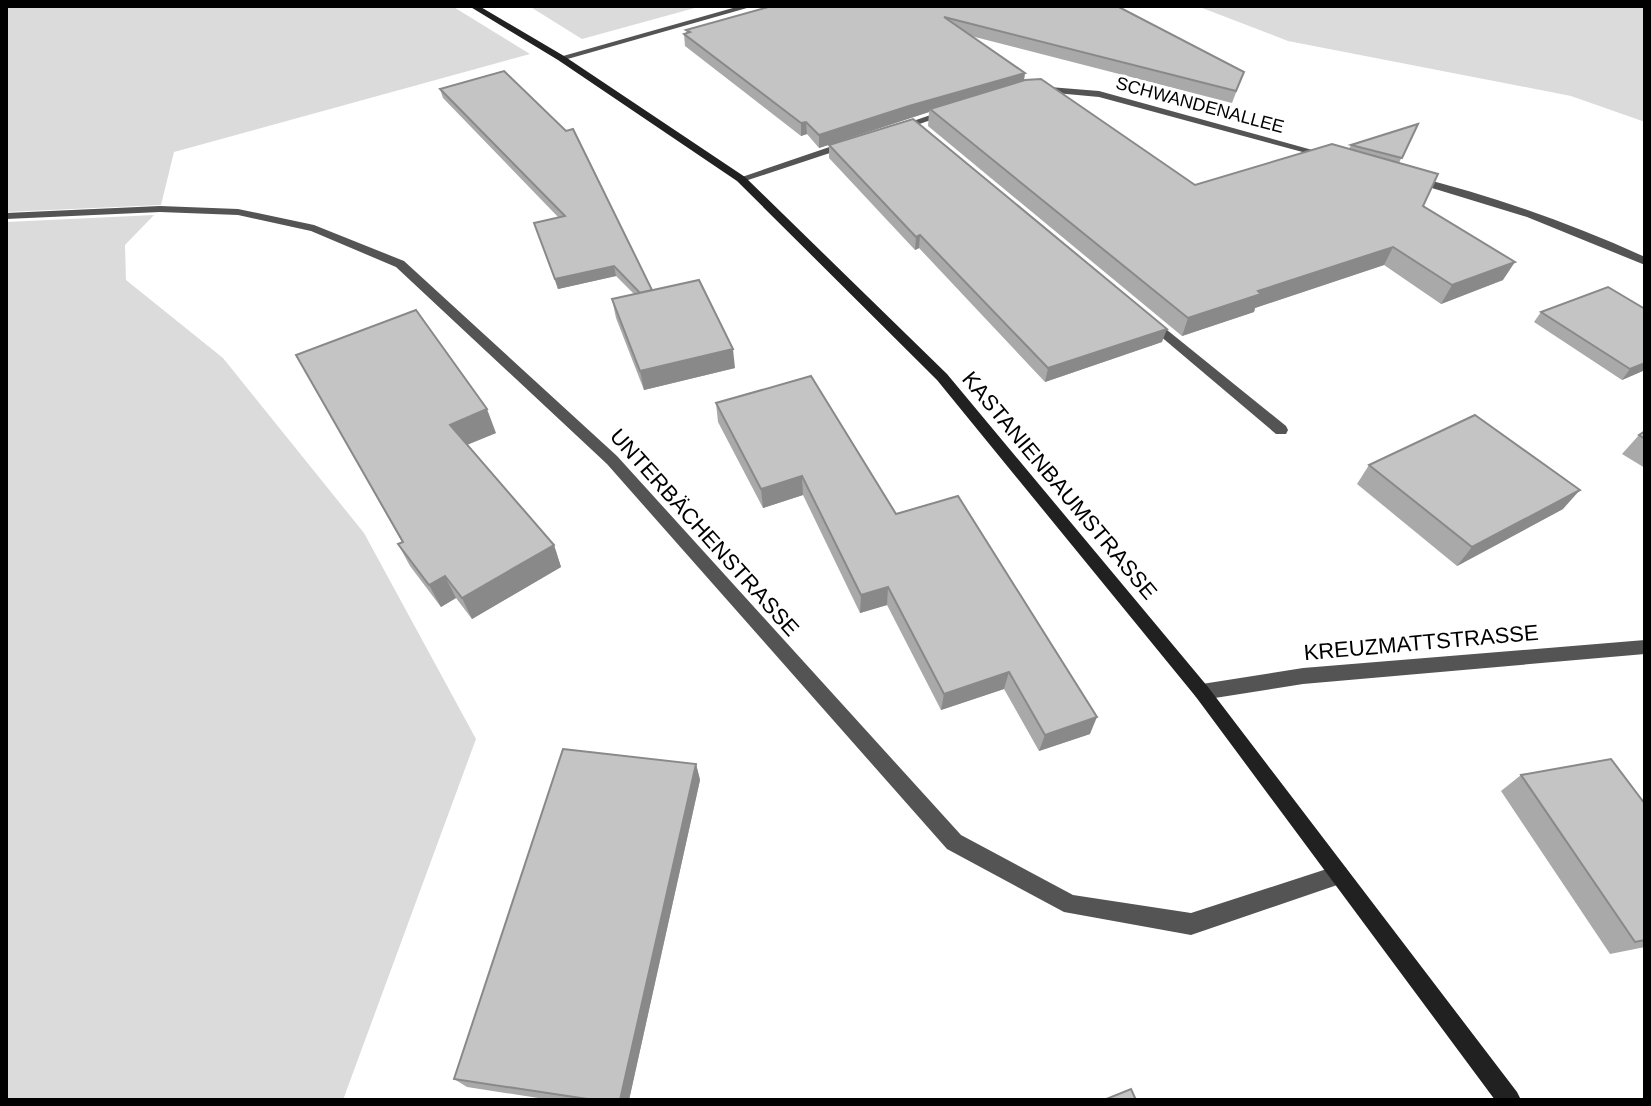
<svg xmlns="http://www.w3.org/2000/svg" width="1651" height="1106" viewBox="0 0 1651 1106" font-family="Helvetica,sans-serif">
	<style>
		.green { fill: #dbdbdb }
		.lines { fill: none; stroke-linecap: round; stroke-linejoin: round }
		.street { fill: #545454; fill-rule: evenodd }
		.secondary { fill: #212121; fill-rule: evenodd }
		.wall { fill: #a9a9a9 }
		.shaded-wall { fill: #898989 }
		.building { fill: #c4c4c4; stroke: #898989; stroke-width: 2 }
		.labels { text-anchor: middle; stroke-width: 6; stroke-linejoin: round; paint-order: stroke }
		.far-street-label { font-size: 18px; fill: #000; stroke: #fff }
		.street-label { font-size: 22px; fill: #000; stroke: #fff }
	</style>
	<rect width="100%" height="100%" fill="#fff"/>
	<g class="green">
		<path d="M6,6h446l78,48 -356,98 -13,53 -155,7z"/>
		<path d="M529,6h173l-120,33z"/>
		<path d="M1197,6h448v116l-74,-26 -283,-55z"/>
		<path d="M154,215l-29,30 1,35 97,78 141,175 112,206 -133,361h-337v-878z"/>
	</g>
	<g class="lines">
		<g class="street">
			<path d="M740,6h14l-190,54 -8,-2z"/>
			<path d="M1037,86l62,5 235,65 -9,2 -226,-61 -65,-6 -2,-2z"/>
			<path d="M945,110l9,2 -52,18 -9,-2z"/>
			<path d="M850,140l5,3 -1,2 -109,36 -9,-2z"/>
			<path d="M1413,176c80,20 157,47 232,81v8l-118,-48 -118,-36 -1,-2z"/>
			<path d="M160,206l78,3 76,16 90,36 213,195 344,379 112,60 118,18 148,-48 7,3 3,7 -3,7 -155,53 -127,-23 -117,-63 -340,-385 -211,-197 -85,-36 -73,-16 -78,-3 -154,7v-6z"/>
			<path d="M1151,317l135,109 2,4 -2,4h-10l-130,-110v-6z"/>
			<path d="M1645,640v14l-342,30 -101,16 -6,-3 -3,-5 3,-5 6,-3 101,-16z"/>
		</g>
		<path class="secondary" d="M469,6h10l85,50 181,121 202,197 261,313 309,405 4,8h-26l-299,-403 -259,-317 -200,-199 -179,-121z"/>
	</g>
	<g class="wall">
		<path d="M1117,6l127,66 -12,31 -261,-67 54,37 -1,7 171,105 154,-36 2,-4 67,-21 -19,39 24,43 80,74 -62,24 -57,-39 -129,43 -1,4 -72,24 -254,-210 1,-14 -110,36 -12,-14 -6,2 -116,-90 -1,-12 3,-1 -1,-3z"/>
		<path d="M440,89l212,201 83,78 -91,22 -28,-72 -4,-19 22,-5 -18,-18 -58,13 -24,-66 25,-5 -116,-120z"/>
		<path d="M829,145l333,197 -117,40 -126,-134 -4,2 -86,-92z"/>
		<path d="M1645,309v61l-23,10 -88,-58 7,-10z"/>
		<path d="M296,355l200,78 -29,12 87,100 7,22 -89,52 -16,-21 -15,9 -31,-41 -12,-22 4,-2z"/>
		<path d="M716,403l180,111 194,220 -51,17 -35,-62 -63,21 -54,-105 -27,8 -57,-118 -40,13 -45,-86z"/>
		<path d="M1645,431v37l-23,-14 17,-19z"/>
		<path d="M1369,465l194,44 -106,57 -100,-82z"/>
		<path d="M696,764l4,16 -71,320h-78l-84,-13 -13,-8z"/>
		<path d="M1521,775l124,29v143l-35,7 -109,-163z"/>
	</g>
	<g class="shaded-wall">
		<path d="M1025,73l-2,12 -93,24 -1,3 -110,36v-13l90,-29z"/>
		<path d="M806,122l1,12 -6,2v-13z"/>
		<path d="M920,235l-1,13 -4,2 1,-13z"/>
		<path d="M1393,247l-9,18 -129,43 -1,4 -72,24 6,-18 70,-27z"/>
		<path d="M1515,262l-12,18 -62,24 11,-19z"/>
		<path d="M614,266l2,10 -58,13 -3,-10z"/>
		<path d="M1167,329l-5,13 -117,40 3,-14z"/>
		<path d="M733,349l2,19 -91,22 -4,-19z"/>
		<path d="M1645,363v7l-23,10 8,-11z"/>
		<path d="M487,409l9,24 -37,15 -9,-23z"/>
		<path d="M802,476l1,19 -40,13 -2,-19z"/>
		<path d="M1580,490l-17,19 -106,57 15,-19z"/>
		<path d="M554,545l7,22 -89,52 -10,-21z"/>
		<path d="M445,576l11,22 -15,9 -12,-22z"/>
		<path d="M888,587l-1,18 -27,8 1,-18z"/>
		<path d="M1009,672l-5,17 -63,21 3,-16z"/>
		<path d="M1097,717l-7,17 -51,17 6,-16z"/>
		<path d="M696,764l4,16 -71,320h-9z"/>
	</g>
	<g class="building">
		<path d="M772,6h345l127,66 -8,19 -292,-74 81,56 -116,33 -90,29 -13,-13 -5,1 -117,-89 6,-2 -4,-2z"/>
		<path d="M504,71l62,60 7,-2 79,161 -12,3 -26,-27 -59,13 -21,-56 31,-7 -125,-127z"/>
		<path d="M1041,79l154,106 137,-41 106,30 -15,32 92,56 -63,23 -59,-38 -135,44 3,3 -73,24 -258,-209 95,-29z"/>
		<path d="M913,119l254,210 -119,39 -128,-133 -4,2 -87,-92z"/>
		<path d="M1418,124l-16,34 -51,-13z"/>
		<path d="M699,280l34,69 -93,22 -28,-72z"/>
		<path d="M1608,287l37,22v54l-15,6 -89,-57z"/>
		<path d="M416,310l71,99 -37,16 104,120 -92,53 -17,-22 -16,9 -31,-41 5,-2 -107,-187z"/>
		<path d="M811,376l85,138 62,-18 139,221 -52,18 -36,-63 -65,22 -56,-107 -27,8 -59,-119 -41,13 -45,-86z"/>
		<path d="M1475,415l105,75 -108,57 -103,-82z"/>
		<path d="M1645,431v8l-6,-4z"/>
		<path d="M563,749l133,15 -76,336h-26l-140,-21z"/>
		<path d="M1611,759l34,45v136l-10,2 -114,-167z"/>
		<path d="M1131,1089l5,11h-32z"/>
	</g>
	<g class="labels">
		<g class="far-street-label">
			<text transform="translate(1200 105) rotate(15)" y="6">SCHWANDENALLEE</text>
		</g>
		<g class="street-label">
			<text transform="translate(1060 485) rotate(50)" y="8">KASTANIENBAUMSTRASSE</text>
			<text transform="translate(705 532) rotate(48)" y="8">UNTERBÄCHENSTRASSE</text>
			<text transform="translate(1421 642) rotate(-5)" y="8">KREUZMATTSTRASSE</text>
		</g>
	</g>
	<rect width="1651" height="1106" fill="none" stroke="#000000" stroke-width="16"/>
</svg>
